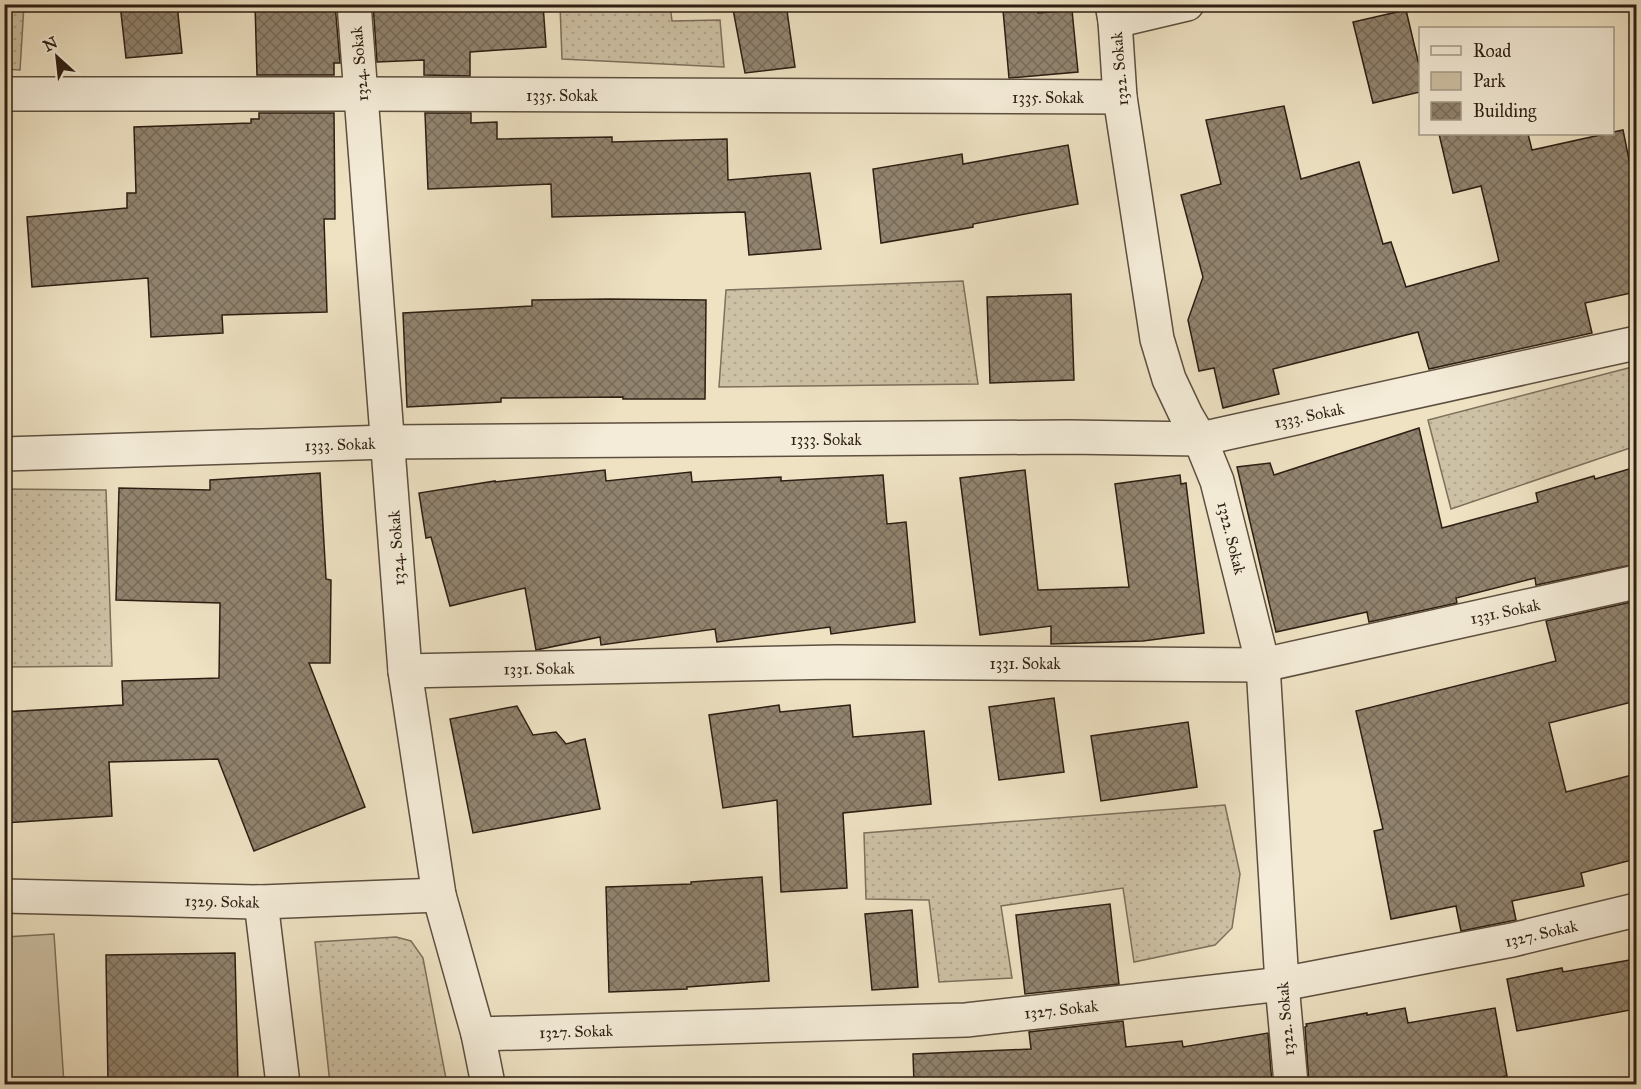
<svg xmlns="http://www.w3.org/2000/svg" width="1641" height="1089" viewBox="0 0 1641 1089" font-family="'IM FELL Great Primer',serif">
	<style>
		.green { fill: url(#green-dots); stroke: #7d705c; stroke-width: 1.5 }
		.pitch { fill: #cdc1a5; stroke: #7d705c; stroke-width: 1.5 }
		.building { fill: url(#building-cross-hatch); stroke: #2d1e13; stroke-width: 1.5 }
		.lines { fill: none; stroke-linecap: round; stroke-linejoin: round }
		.street-casing { stroke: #5d4f3f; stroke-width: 36 }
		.street { stroke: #f4ecd8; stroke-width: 33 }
		.labels { text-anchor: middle; stroke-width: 6; stroke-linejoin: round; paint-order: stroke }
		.street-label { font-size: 16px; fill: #2d1e13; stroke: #f4ecd8 }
	</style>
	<defs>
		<pattern id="green-dots" width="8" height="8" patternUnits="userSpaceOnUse" patternTransform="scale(1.5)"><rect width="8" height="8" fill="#cdc1a5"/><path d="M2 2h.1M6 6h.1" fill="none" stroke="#b0a58d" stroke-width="1.8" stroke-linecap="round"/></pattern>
		<pattern id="building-cross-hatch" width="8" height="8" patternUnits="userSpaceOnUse" patternTransform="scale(1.5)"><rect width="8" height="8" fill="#91846f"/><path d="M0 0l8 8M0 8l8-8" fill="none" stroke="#776b5a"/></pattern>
	</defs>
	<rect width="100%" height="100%" fill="#eee2c3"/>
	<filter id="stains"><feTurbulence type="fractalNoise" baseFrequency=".00333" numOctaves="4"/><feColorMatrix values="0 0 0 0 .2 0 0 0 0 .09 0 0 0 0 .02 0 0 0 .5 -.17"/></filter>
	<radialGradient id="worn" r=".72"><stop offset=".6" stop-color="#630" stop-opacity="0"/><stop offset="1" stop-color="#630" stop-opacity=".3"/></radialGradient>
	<g class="green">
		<path d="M5,4l19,1 -4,65 -15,-1z"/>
		<path d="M560,5h110l2,16 48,-1 4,47 -162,-8z"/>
		<path d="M963,281l15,103 -259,3 7,-97z"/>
		<path d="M1636,366v80l-185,63 -23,-89z"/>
		<path d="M5,489l101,1 6,176 -107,1z"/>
		<path d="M1225,805l15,69 -8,54 -17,17 -81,17 -11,-74 -122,18 11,72 -73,4 -10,-82 -63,-1 -2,-66z"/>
		<path d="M396,937l15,4 12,17 24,126h-117l-15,-142z"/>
	</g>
	<path class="pitch" d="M54,934l10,150h-59v-147z"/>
	<g class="building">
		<path d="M120,4h57l5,49 -56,5z"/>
		<path d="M255,4h80l5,59h-6v12h-77z"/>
		<path d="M373,4h170l3,43 -76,5v24l-46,-1v-15l-47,2z"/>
		<path d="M732,4h54l9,63 -50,6z"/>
		<path d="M1037,7l1,6 34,-3 6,62 -69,6 -6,-68z"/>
		<path d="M1406,10l14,59v23l-47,11 -20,-81z"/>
		<path d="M1284,106l17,73 58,-17 24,82 8,-2 15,45 93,-26 -18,-75 -28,7 -14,-59h89l4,16 91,-20 13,64v98l-51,11 7,30 -163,36 -11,-37 -145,37 6,25 -56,14 -9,-40 -15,3 -11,-51 15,-43 -22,-82 40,-11 -15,-64z"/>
		<path d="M259,113h75l1,106h-11l3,93 -105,3 1,18 -72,4 -3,-59 -116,9 -5,-70 100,-9v-15h9l-2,-66 117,-4v-4h8z"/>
		<path d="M425,113h46v10l26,-1v17l115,-2v5l115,-3 1,41 82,-7 11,76 -72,6 -4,-43 -193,5 -1,-33 -123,5z"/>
		<path d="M1068,145l10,59 -105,20v3l-92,16 -8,-74 89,-15 1,10z"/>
		<path d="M1071,294l3,86 -84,3 -3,-86z"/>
		<path d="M609,299l97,1 -1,99h-82v-2l-122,1v4l-94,5 -4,-94 129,-7v-6z"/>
		<path d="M1419,428l23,100 96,-26 -2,-9 58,-17 1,3 41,-12v97l-100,21 -1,-7 -79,20 1,5 -88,19 -2,-10 -91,20 -39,-165 33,-4 4,12z"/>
		<path d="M605,470l1,11 85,-9 1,10 89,-5v4l102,-6 4,49 19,-2 9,100 -84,12 -1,-7 -113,15 -2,-13 -114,16 -1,-8 -64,13 -11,-62 -75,18 -19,-69 -5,1 -7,-45 76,-12v1z"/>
		<path d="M1025,470l13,120 91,-3 -14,-103 65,-9 1,9 5,-1 18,150 -61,8 -92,3v-18l-71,9 -20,-157z"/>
		<path d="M320,473l6,106 5,1 -1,83h-21l56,144 -111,44 -36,-92 -109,3 3,54 -108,7v-111l119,-7 -1,-24 97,-3 1,-75 -104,-3 3,-112 91,2v-10z"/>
		<path d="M1636,601v100l-87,22 17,69 70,-18v85l-55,14 3,13 -72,15 4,19 -55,11 -5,-25 -65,13 -17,-88 9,-2 -27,-118 200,-50 -10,-40z"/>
		<path d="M1054,698l10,74 -65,8 -10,-73z"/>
		<path d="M779,705l1,7 70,-7 3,32 71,-6 7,73 -88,9 4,75 -66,4 -4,-92 -54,8 -14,-93z"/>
		<path d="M517,706l16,29 23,-3 10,12 19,-5 15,70 -127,24 -23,-114z"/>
		<path d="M1188,722l9,65 -96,14 -10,-65z"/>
		<path d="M762,877l7,104 -82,6v2l-78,3 -3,-105 85,-3v-2z"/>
		<path d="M1110,904l9,80 -94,10 -9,-79z"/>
		<path d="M912,910l6,77 -46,3 -7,-76z"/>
		<path d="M235,953l3,131h-130l-2,-129z"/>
		<path d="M1636,959v50l-119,22 -10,-52 55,-11 1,4z"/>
		<path d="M1405,1008l3,15 87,-15 12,68 -46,8h-152l-4,-57 2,-1 -1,-2 61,-11v2z"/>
		<path d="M1123,1021l3,26 56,-6 1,6 85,-14 4,51h-358l-1,-30 118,-5 -2,-17z"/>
	</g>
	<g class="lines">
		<defs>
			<g id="street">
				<path d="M354,4l51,667 34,224 39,139 10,50"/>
				<path d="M1112,4l3,17 5,76 37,242 12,40 17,36 14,24 17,42 46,184 19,319 9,100"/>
				<path d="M1115,21l72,-17"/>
				<path d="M4,94h357l759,3"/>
				<path d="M4,454l384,-12 680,-5 132,2 436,-96"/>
				<path d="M405,671l432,-9 426,3 373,-83"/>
				<path d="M4,896l257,6 178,-7"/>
				<path d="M261,902l22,182"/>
				<path d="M478,1034l488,-14 316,-36 230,-44 124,-30"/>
			</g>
		</defs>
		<use href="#street" class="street-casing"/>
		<use href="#street" class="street"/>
	</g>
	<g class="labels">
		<g class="street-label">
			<text transform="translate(359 64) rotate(-95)" y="6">1324. Sokak</text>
			<text transform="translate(1119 69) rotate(-95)" y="6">1322. Sokak</text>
			<text x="562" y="101">1335. Sokak</text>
			<text x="1048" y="103">1335. Sokak</text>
			<text transform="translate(1309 415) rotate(-12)" y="6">1333. Sokak</text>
			<text x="826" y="445">1333. Sokak</text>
			<text transform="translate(340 444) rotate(-2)" y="6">1333. Sokak</text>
			<text transform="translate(1232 538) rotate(76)" y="6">1322. Sokak</text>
			<text transform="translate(396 548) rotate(-94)" y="6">1324. Sokak</text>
			<text transform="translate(1505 611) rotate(-12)" y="6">1331. Sokak</text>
			<text x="1025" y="669">1331. Sokak</text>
			<text transform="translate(539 668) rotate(-1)" y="6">1331. Sokak</text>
			<text transform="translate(222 901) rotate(1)" y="6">1329. Sokak</text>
			<text transform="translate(1541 933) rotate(-13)" y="6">1327. Sokak</text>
			<text transform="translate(1061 1009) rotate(-6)" y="6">1327. Sokak</text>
			<text transform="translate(1285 1019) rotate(-95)" y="6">1322. Sokak</text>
			<text transform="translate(576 1031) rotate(-2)" y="6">1327. Sokak</text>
		</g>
	</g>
	<rect width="1641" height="1089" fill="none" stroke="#eee2c3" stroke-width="24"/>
	<rect x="6" y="6" width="1629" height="1077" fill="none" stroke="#2d1e13" stroke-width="3"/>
	<rect x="12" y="12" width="1617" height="1065" fill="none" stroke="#2d1e13" stroke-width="1.5"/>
	<rect x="1419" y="27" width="195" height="108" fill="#f4ecd8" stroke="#a49a89" stroke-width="1.5"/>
	<rect x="1431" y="46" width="30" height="9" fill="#f4ecd8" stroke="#a49a89" stroke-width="1.5"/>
	<text x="1473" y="57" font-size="18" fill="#2d1e13">Road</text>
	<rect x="1431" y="72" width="30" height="18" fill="#cdc1a5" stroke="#a49a89" stroke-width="1.5"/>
	<text x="1473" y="87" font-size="18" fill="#2d1e13">Park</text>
	<rect x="1431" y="102" width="30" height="18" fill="url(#building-cross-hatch)" stroke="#a49a89" stroke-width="1.5"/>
	<text x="1473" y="117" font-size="18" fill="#2d1e13">Building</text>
	<g transform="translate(57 57) rotate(333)" stroke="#f4ecd8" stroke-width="4.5" paint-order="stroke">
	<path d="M0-4.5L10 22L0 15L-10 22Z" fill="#2d1e13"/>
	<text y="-9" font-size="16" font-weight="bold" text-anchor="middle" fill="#2d1e13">N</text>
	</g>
	<rect width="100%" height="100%" filter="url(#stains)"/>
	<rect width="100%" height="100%" fill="url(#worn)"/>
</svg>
